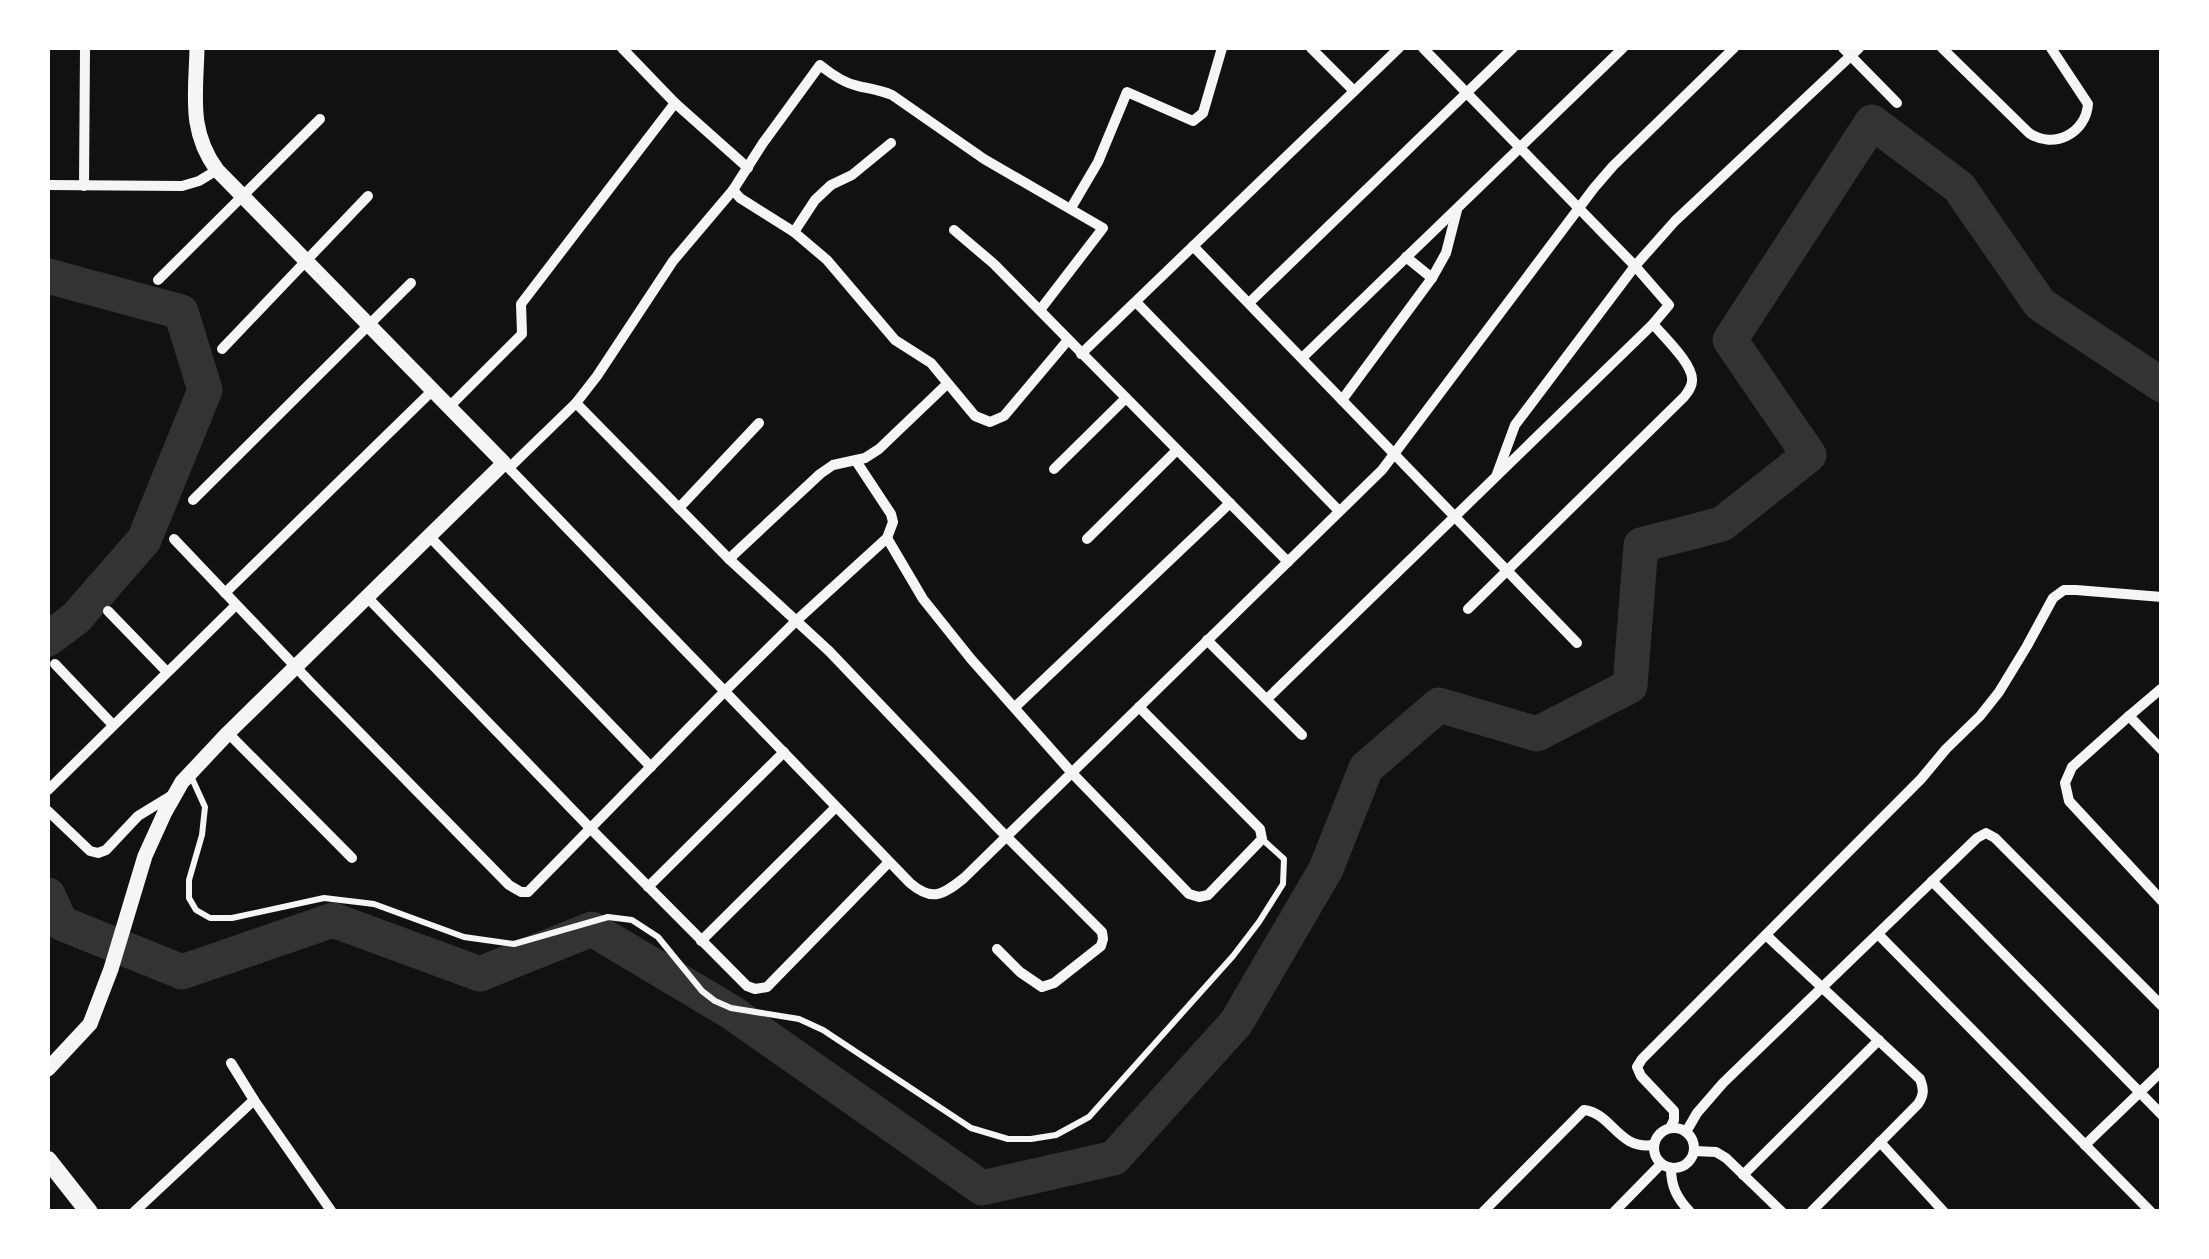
<svg xmlns="http://www.w3.org/2000/svg" width="2209" height="1259" viewBox="0 0 2209 1259" font-family="'IBM Plex Serif',serif">
	<style>
		.lines { fill: none; stroke-linecap: round; stroke-linejoin: round }
		.river { stroke: #333; stroke-width: 35 }
		.service { stroke: #f5f5f5; stroke-width: 6 }
		.minor { stroke: #f5f5f5; stroke-width: 10 }
		.tertiary { stroke: #f5f5f5; stroke-width: 15 }
		.secondary { stroke: #f5f5f5; stroke-width: 18 }
	</style>
	<rect width="100%" height="100%" fill="#111"/>
	<g class="lines">
		<g class="river">
			<path d="M48,276l133,36 24,78 -61,150 -68,78 -28,21"/>
			<path d="M48,895l13,28 121,49 151,-52 147,54 112,-45 139,83 251,176 132,-30 122,-135 90,-154 40,-101 73,-63 98,29 93,-48 11,-141 81,-21 87,-69 -79,-115 142,-218 87,65 81,117 122,81"/>
		</g>
		<path class="service" d="M190,774l15,33 -3,28 -13,45v18l7,12 14,8h22l92,-20 50,6 90,33 50,7 94,-27 24,3 26,17 44,54 13,10 16,7 68,11 24,11 148,98 37,11h23l25,-4 33,-18 144,-161 26,-34 24,-38 1,-25 -22,-20"/>
		<g class="minor">
			<path d="M622,48l53,55 73,65"/>
			<path d="M1311,48l43,43"/>
			<path d="M1843,48l54,55"/>
			<path d="M1942,48l87,85c25,17 57,0 59,-29l-37,-56"/>
			<path d="M891,143l-39,32 -21,10 -16,15 -21,32 33,28 68,80 36,23 44,53 15,6 14,-6 64,-76"/>
			<path d="M48,185l134,1 17,-5 18,-11"/>
			<path d="M84,186l1,-138"/>
			<path d="M733,190l7,8 54,34"/>
			<path d="M1071,208l27,-46 29,-70 66,29 10,-8 19,-65"/>
			<path d="M954,230l40,34 294,298"/>
			<path d="M1193,246l384,397"/>
			<path d="M1406,257l26,21"/>
			<path d="M158,280l162,-161"/>
			<path d="M1136,302l203,209"/>
			<path d="M1249,303l264,-255"/>
			<path d="M222,349l146,-153"/>
			<path d="M1081,354l318,-306"/>
			<path d="M1302,358l321,-310"/>
			<path d="M1342,400l90,-122 14,-25 11,-43"/>
			<path d="M576,403l153,156 100,92 168,176 105,105 1,7 -2,7 -47,37 -12,4 -22,-15 -23,-23"/>
			<path d="M449,407l73,-73 -1,-30 154,-201"/>
			<path d="M504,463l406,420c22,19 33,12 54,-5l418,-408 212,-282 19,-22 121,-118"/>
			<path d="M509,468l67,-65 21,-27 76,-115 60,-71 30,-47 57,-78c11,9 24,18 38,21 13,3 22,4 34,9l92,64 119,69 -63,82"/>
			<path d="M1054,469l72,-71"/>
			<path d="M1497,474l18,-49 120,-159 40,-45 184,-173"/>
			<path d="M193,500l218,-217"/>
			<path d="M679,508l80,-85"/>
			<path d="M429,536l222,231"/>
			<path d="M887,538l36,61 48,60 101,114 117,121 10,3 9,-2 54,-56 -2,-10 -121,-122"/>
			<path d="M174,539l137,144 198,202 12,7h7l198,-202 70,-69 91,-83 6,-16 -2,-8 -35,-53"/>
			<path d="M1087,539l90,-89"/>
			<path d="M729,559l91,-85 13,-9 32,-7 14,-9 68,-65"/>
			<path d="M225,593l208,-203"/>
			<path d="M367,597l224,232 156,157 8,3 12,-2 122,-125"/>
			<path d="M1468,609l216,-212c4,-5 8,-10 8,-16 2,-16 -28,-44 -39,-57"/>
			<path d="M108,611l59,61"/>
			<path d="M1207,640l95,95"/>
			<path d="M55,664l58,61"/>
			<path d="M1267,699l386,-375 16,-19 -34,-39 -212,-218"/>
			<path d="M1015,707l215,-204"/>
			<path d="M2129,716l33,-28"/>
			<path d="M228,733l124,125"/>
			<path d="M2162,750l-33,-34 -57,51 -7,16 4,18 93,100"/>
			<path d="M48,790l188,-185"/>
			<path d="M48,811l42,40 8,2 8,-3 32,-34 36,-22"/>
			<path d="M1932,881l230,234"/>
			<path d="M648,887l136,-135"/>
			<path d="M1878,934l273,278"/>
			<path d="M1766,935l154,144c4,10 4,16 -2,25l-107,108"/>
			<path d="M701,941l135,-134"/>
			<path d="M231,1063l23,37 78,112"/>
			<path d="M1670,1128l4,-8v-9l-33,-35 -4,-9 5,-8 279,-280 25,-30 34,-33 19,-24 28,-46 26,-48 11,-8h12l86,7"/>
			<circle cx="1674" cy="1148" r="20"/>
			<path d="M1686,1132l11,-19 26,-30 254,-245 9,-5 9,5 167,168"/>
			<path d="M1880,1142l64,70"/>
			<path d="M2085,1145l77,-74"/>
			<path d="M1694,1151l22,1 10,6 56,54"/>
			<path d="M1671,1168c0,19 6,30 19,44"/>
			<path d="M1743,1175l136,-135"/>
			<path d="M134,1212l120,-112"/>
			<path d="M1483,1212l101,-102c28,3 34,40 69,35"/>
			<path d="M1614,1212l47,-48"/>
		</g>
		<path class="tertiary" d="M48,1069l42,-45 21,-55 34,-113 20,-44 17,-30 46,-49 276,-270 -287,-293c-29,-40 -21,-75 -20,-122"/>
		<path class="secondary" d="M48,1160l41,52"/>
	</g>
	<rect width="2209" height="1259" fill="none" stroke="#ffffff" stroke-width="100"/>
</svg>
